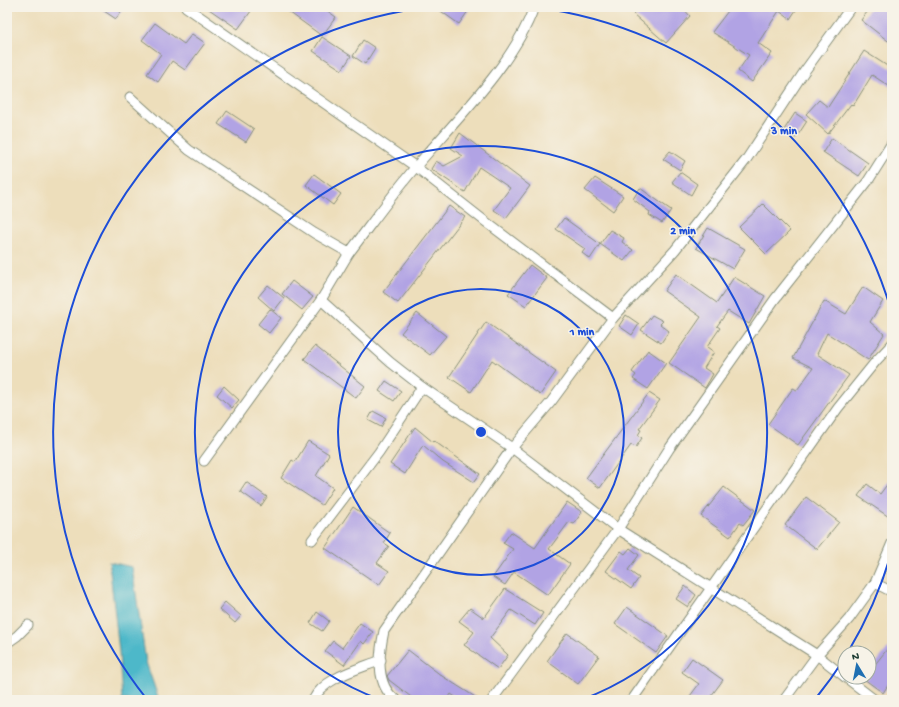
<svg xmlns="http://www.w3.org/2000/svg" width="899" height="707" viewBox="0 0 899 707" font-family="'Gochi Hand',sans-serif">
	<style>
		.water { fill: #4db8c9; stroke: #367a7e }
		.building { fill: #b1a3e4 }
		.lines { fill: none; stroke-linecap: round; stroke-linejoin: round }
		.street-casing { stroke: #868e78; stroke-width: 11 }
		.street { stroke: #fff; stroke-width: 9 }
		.ring { fill: none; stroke: #1d4ed8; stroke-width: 2 }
		.centre { fill: #1d4ed8; stroke: #f7f3e8; stroke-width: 2 }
		.ring-label { font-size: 12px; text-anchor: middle; font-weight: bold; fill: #1d4ed8; stroke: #f7f3e8; stroke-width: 3; stroke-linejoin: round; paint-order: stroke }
	</style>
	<rect width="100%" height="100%" fill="#f7f3e8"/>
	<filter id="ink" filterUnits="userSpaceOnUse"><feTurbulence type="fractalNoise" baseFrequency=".025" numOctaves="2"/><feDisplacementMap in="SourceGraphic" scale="8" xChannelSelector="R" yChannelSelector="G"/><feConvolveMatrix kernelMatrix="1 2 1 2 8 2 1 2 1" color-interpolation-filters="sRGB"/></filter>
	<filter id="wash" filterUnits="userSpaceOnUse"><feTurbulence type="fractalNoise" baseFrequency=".012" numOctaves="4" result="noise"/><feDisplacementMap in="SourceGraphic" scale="16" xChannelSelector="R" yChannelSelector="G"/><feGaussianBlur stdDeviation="0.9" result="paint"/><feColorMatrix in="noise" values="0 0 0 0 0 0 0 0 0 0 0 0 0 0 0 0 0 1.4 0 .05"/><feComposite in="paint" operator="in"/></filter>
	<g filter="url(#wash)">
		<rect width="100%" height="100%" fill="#eddebb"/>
		<path class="water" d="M109,562l23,5 14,95 13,38h-37l-3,-49z"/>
		<g id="blocks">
			<g class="building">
				<path d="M98,7h26l-8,12z"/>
				<path d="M206,7h48l-16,22z"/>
				<path d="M282,7h40l14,10 -14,19z"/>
				<path d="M435,7h36l-12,17z"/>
				<path d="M639,7h43l8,9 -24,27 -33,-29z"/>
				<path d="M731,7h67l-8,12 -11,-8 -21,32 14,10 -20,29 -14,-11 11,-16 -37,-23z"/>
				<path d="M871,7h14l7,5v32l-31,-24z"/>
				<path d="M155,23l29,21 8,-10 13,9 -20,27 -13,-9 -14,21 -11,-8 14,-20 -19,-14z"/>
				<path d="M322,37l29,19 -9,14 -29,-19z"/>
				<path d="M363,40l12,8 -10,16 -12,-8z"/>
				<path d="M864,51l28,18v19l-20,-13 -19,31 -2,-2 -23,30 -22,-20 13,-14 9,7z"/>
				<path d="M227,111l27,18 -8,13 -28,-18z"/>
				<path d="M795,113l12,8 -11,17 -12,-8z"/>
				<path d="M460,133l70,53 -24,32 -12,-8 16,-22 -31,-21 -14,25 -34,-23 5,-8 8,5 19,-10 -12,-8z"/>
				<path d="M832,138l36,25 -9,13 -36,-24z"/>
				<path d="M670,151l15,10 -5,9 -17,-11z"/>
				<path d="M680,172l17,12 -6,11 -19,-13z"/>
				<path d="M314,174l27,20 -8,11 -27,-20z"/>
				<path d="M595,178l28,18 -10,15 -28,-21z"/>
				<path d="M640,188l31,22 -9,13 -13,-8 1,-3 -17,-13z"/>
				<path d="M763,204l27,27 -24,23 -27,-27z"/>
				<path d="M449,206l16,11 -67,86 -15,-11z"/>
				<path d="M564,218l36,26 -10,15 -8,-6 3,-4 -29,-20z"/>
				<path d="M708,228l37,21 -12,20 -37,-21z"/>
				<path d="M610,230l14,8 -2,4 11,8 -9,11 -24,-17z"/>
				<path d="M530,265l17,13 -21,28 -18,-12z"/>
				<path d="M676,274l41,29 17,-26 31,19 -16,28 -21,-13 -11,15 3,2 -13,19 7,5 -10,16 9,6 -8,14 -36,-25 32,-46 -37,-26z"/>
				<path d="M292,281l21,16 -11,13 -20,-16z"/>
				<path d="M268,285l16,13 -10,13 -16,-14z"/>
				<path d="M863,287l20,14 -13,21 14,12 -16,26 -41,-27 -10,21 32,21 -51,70 -30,-21 25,-36 4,2 16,-22 -20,-10 31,-57 22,13z"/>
				<path d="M270,309l11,9 -12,15 -11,-9z"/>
				<path d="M417,313l29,23 -16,19 -29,-22z"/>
				<path d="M626,315l13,9 -7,11 -13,-9z"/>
				<path d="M652,315l11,6 -3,3 9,7 -8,12 -20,-13z"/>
				<path d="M486,322l70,50 -16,23 -48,-35 -21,32 -22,-15z"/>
				<path d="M315,346l50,40 -9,12 -52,-39z"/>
				<path d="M648,350l18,13 -18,26 -15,-10 3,-4 -4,-3z"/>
				<path d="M386,381l15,10 -7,10 -15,-10z"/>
				<path d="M224,386l15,14 -7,8 -15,-13z"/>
				<path d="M649,393l11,7 -21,29 2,1 -3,5 4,3 -6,9 -5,-2 -31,43 -14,-10z"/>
				<path d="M373,411l13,7 -5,9 -13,-7z"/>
				<path d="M415,427l18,15 1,-1 46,33 -6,8 -31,-20 -20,-17 -18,29 -15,-10z"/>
				<path d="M308,441l21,13 -13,22 17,12 -11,17 -41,-27 11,-18 3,2z"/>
				<path d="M892,478v41l-34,-23 9,-12 13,10z"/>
				<path d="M246,482l21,15 -6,9 -21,-15z"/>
				<path d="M724,487l31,23 -12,15 -3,-2 -10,14 -29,-21z"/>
				<path d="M806,497l33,25 -22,27 -32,-24z"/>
				<path d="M567,502l15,10 -8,12 -5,-2 -20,27 21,15 -22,31 -34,-23 -9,13 -12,-8 20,-28 -10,-6 8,-11 24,16z"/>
				<path d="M353,507l37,26 -6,10 5,3 -12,17 12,8 -10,14 -54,-37z"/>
				<path d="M630,548l9,7 -11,15 11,8 -8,11 -25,-18 15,-20 4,3z"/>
				<path d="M685,586l11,9 -8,12 -12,-8z"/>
				<path d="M505,589l38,24 -8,12 -24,-15 -21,28 18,17 -10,14 -34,-24 10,-13 -15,-11 11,-13 14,10z"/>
				<path d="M225,602l16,14 -6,7 -16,-14z"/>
				<path d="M627,607l41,29 -12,17 -41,-29z"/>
				<path d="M317,612l12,9 -7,10 -12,-8z"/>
				<path d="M360,623l13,9 -9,12 -3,-3 -17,24 -19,-14 8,-10 9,7z"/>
				<path d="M567,633l32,23 -21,28 -31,-23z"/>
				<path d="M892,643v36l-9,14 -19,-14 5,-2v-5z"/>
				<path d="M408,650l34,26 38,24h-20l-9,-6 -4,6h-32l-26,-20 -2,-4z"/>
				<path d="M692,658l31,22 -15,20h-21l12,-16 -17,-12z"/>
			</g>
		</g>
	</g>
	<g filter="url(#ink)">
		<use href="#blocks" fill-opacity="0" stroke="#868e78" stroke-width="1"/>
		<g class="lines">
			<defs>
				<g id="street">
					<path d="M186,7l230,160 70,55 127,96"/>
					<path d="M130,97l59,53 125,83 35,20 -28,47 -117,161"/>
					<path d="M349,253c23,-30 45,-61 70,-90 38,-44 96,-101 115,-156"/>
					<path d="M312,540l67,-88 43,-65 -32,-25 -69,-62"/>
					<path d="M875,583l17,-40"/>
					<path d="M7,643l10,-7 11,-11"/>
					<path d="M845,677l-28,-22 -199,-126 -106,-81 39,-46 62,-84 62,-68 71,-90 58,-88 47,-65"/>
					<path d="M845,677l30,23"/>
					<path d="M313,700c11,-23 46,-31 68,-40"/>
					<path d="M396,700c-21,-15 -17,-46 -12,-69l128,-183 -90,-61"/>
					<path d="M492,700l126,-171 51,-80 106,-150 93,-118 24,-38"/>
					<path d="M632,700l206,-292 38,-47 16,-17"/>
					<path d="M784,700l33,-45 32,-36 26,-36 17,9"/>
				</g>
			</defs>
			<use href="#street" class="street-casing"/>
			<use href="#street" class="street"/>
		</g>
	</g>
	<g class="ring">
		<circle cx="481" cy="432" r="143"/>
		<path d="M381 700A286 286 0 1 1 581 700"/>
		<path d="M891 554A428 428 0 0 1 848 652M844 659A428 428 0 0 1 816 698M146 698A428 428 0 0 1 429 7M533 7A428 428 0 0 1 891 310"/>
	</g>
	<circle cx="481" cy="432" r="6" class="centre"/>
	<g class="ring-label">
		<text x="784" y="134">3 min</text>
		<text x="683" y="234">2 min</text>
		<text x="582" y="335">1 min</text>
	</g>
	<rect width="899" height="707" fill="none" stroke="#f7f3e8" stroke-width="24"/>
	<g transform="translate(857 665) rotate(350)"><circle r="19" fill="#f7f3e8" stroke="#a1aaa0"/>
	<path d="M0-3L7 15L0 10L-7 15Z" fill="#1f6fb2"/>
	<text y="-6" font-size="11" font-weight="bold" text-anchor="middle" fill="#1f3d34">N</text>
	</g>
</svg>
